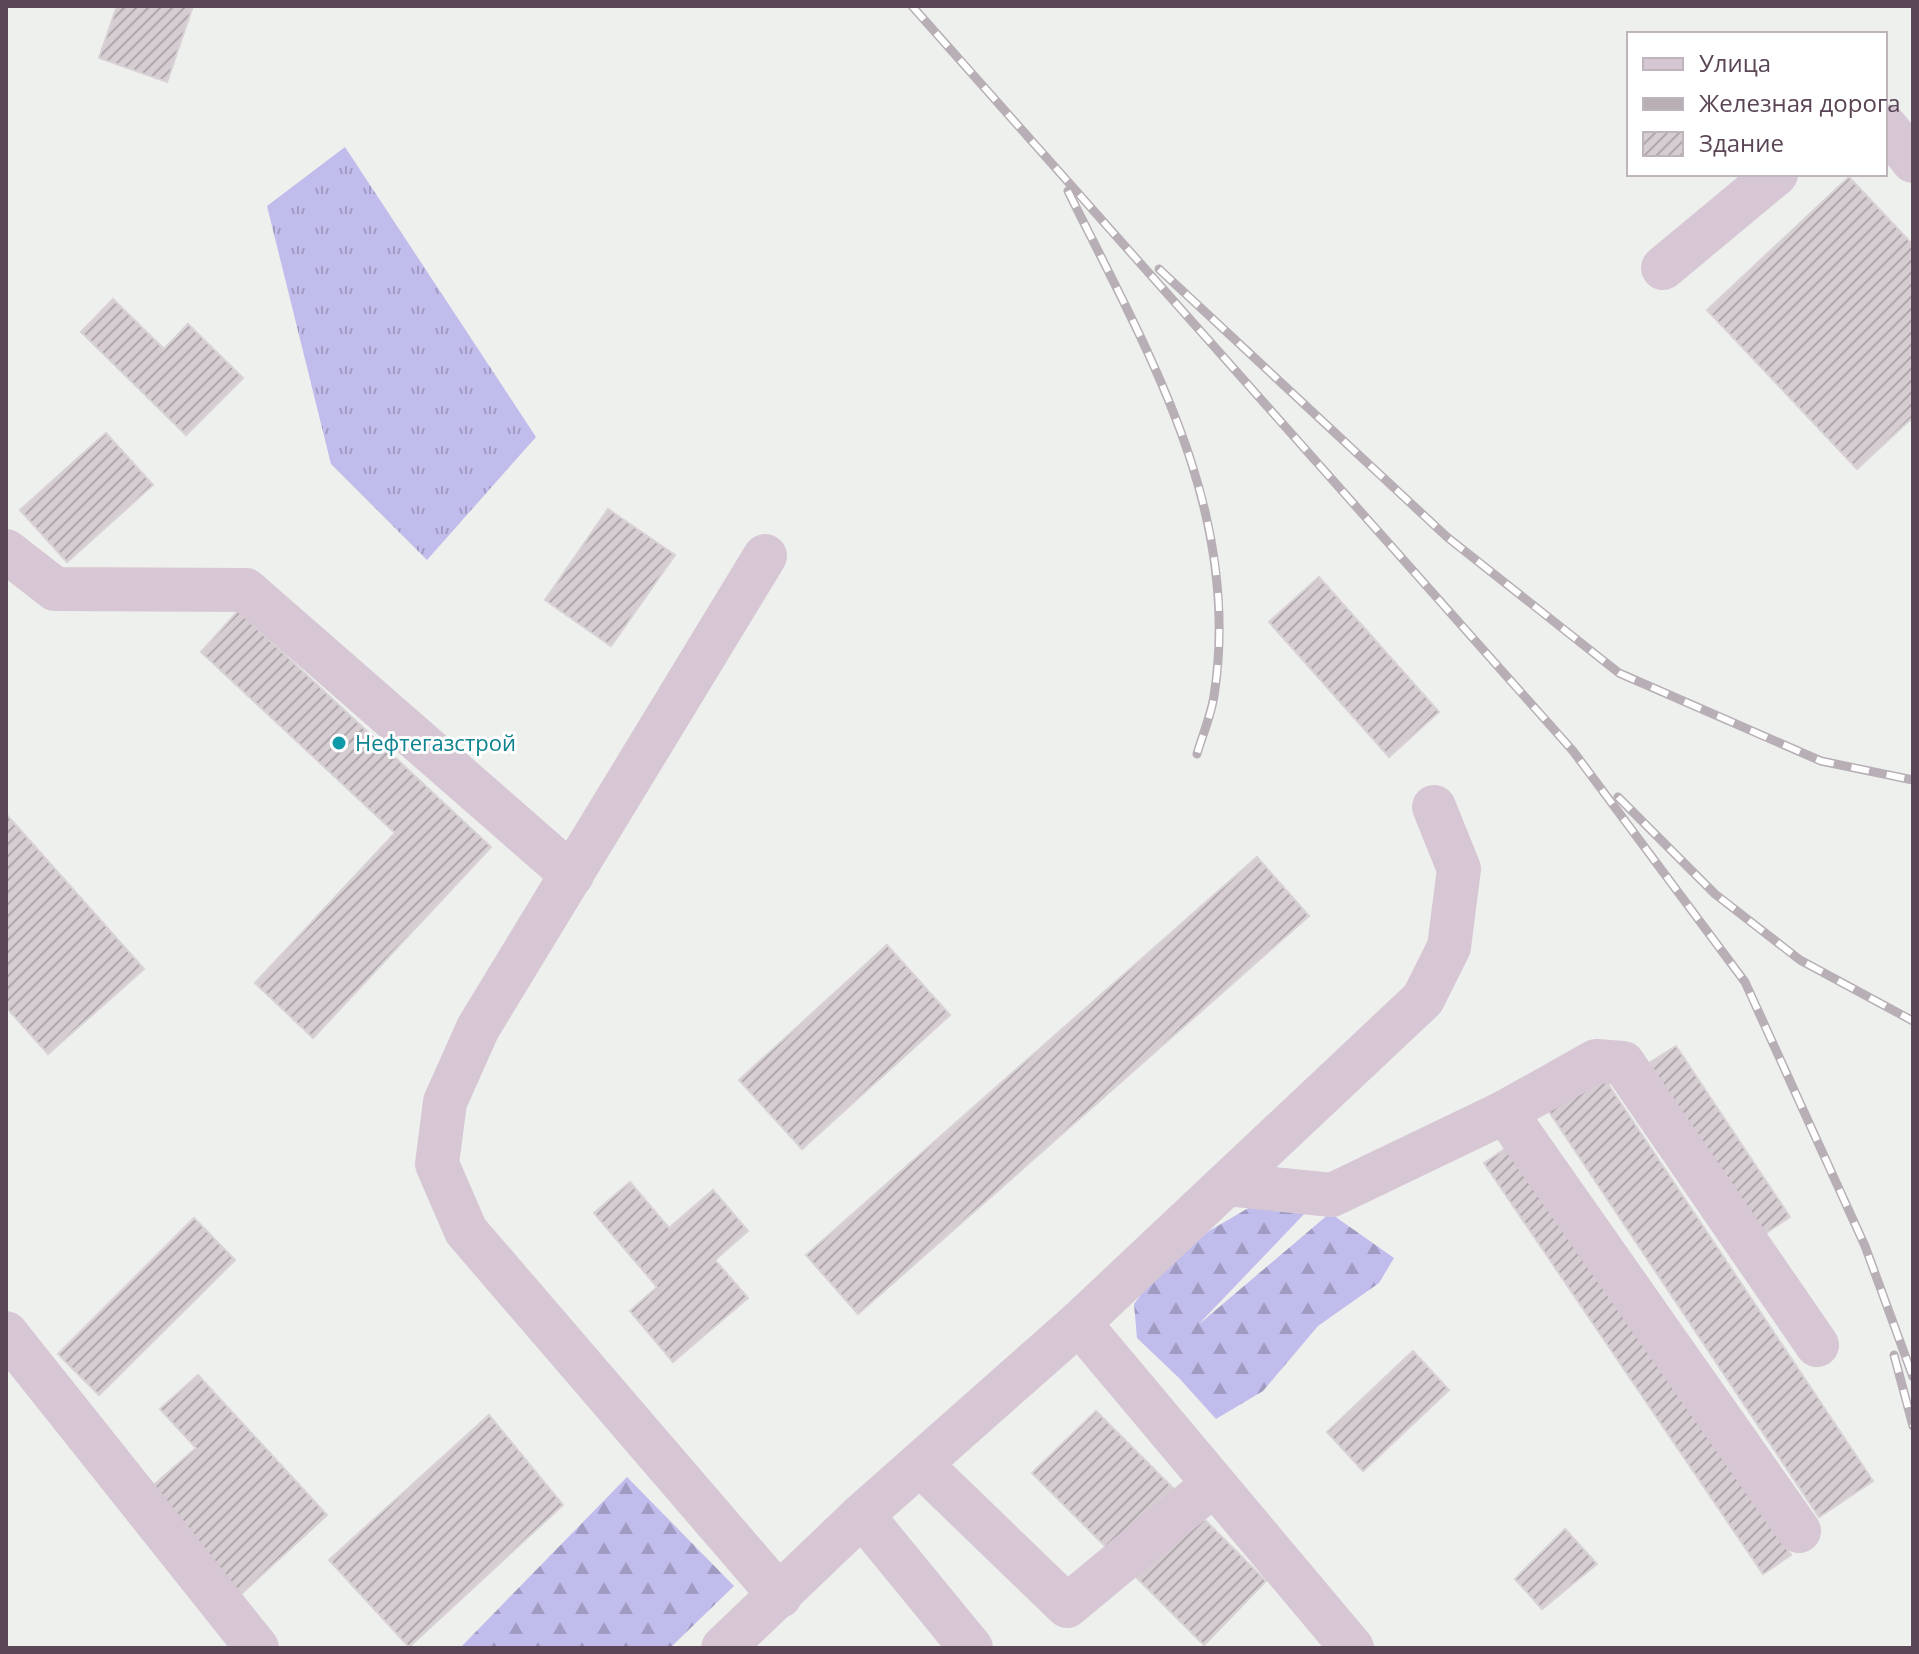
<svg xmlns="http://www.w3.org/2000/svg" width="1919" height="1654" viewBox="0 0 1919 1654" font-family="'Open Sans',sans-serif">
	<style>
		.grass { fill: url(#grass-tufts) }
		.forest { fill: url(#forest-firs) }
		.building { fill: url(#building-hatch); stroke: #d8d1d5; stroke-width: 2 }
		.lines { fill: none; stroke-linecap: round; stroke-linejoin: round }
		.minor { stroke: #d7c7d4; stroke-width: 44 }
		.rail-casing { stroke: #b7afb5; stroke-width: 9 }
		.rail { stroke: #fff; stroke-width: 6; stroke-dasharray: 18; stroke-linecap: butt }
		.culture-dot { fill: #0f9aa8; stroke: #fff; stroke-width: 3 }
		.labels { text-anchor: middle; stroke-width: 6; stroke-linejoin: round; paint-order: stroke }
		.culture-label { font-size: 22px; fill: #0d838f; stroke: #fff; text-anchor: start }
	</style>
	<defs>
		<pattern id="grass-tufts" width="24" height="20" patternUnits="userSpaceOnUse" patternTransform="scale(2)"><rect width="24" height="20" fill="#c0bcec"/><path d="M3 7l-1-3M5 7V3M7 7l1-3M15 17l-1-3M17 17v-4M19 17l1-3" fill="none" stroke="#9f9bc2"/></pattern>
		<pattern id="forest-firs" width="22" height="20" patternUnits="userSpaceOnUse" patternTransform="scale(2)"><rect width="22" height="20" fill="#c0bcec"/><path d="M5 1l3.5 6h-7zM16 11l3.5 6h-7z" fill="#9f9bc2"/></pattern>
		<pattern id="building-hatch" width="6" height="6" patternUnits="userSpaceOnUse" patternTransform="scale(2)"><rect width="6" height="6" fill="#d5cdd2"/><path d="M-1 1l2-2M0 6l6-6M5 7l2-2" fill="none" stroke="#b0a8ad"/></pattern>
	</defs>
	<rect width="100%" height="100%" fill="#eef0ed"/>
	<path class="grass" d="M345,147l191,290 -109,123 -96,-96 -64,-258z"/>
	<g class="forest">
		<path d="M1257,1203l51,7 -110,115 132,-112 64,45 -15,25 -61,43 -55,65 -47,28 -37,-41 -42,-40 -3,-34 28,-38 47,-35z"/>
		<path d="M627,1477l107,109 -64,62h-210z"/>
	</g>
	<g class="building">
		<path d="M117,6h76l-26,76 -68,-24z"/>
		<path d="M1849,177l64,68v172l-56,52 -150,-159z"/>
		<path d="M113,299l51,50 24,-25 55,54 -57,57 -105,-103z"/>
		<path d="M106,433l47,52 -86,77 -47,-52z"/>
		<path d="M608,509l67,46 -64,91 -66,-46z"/>
		<path d="M1319,577l120,135 -50,45 -120,-135z"/>
		<path d="M238,611l253,236 -178,191 -58,-55 140,-150 -194,-181z"/>
		<path d="M6,814l138,155 -96,85 -42,-47z"/>
		<path d="M1257,857l52,59 -451,398 -52,-59z"/>
		<path d="M887,945l63,70 -148,134 -63,-69z"/>
		<path d="M1676,1046l114,171 -27,18 -114,-172z"/>
		<path d="M1602,1075l271,406 -54,36 -271,-407z"/>
		<path d="M1512,1144l279,411 -28,19 -279,-411z"/>
		<path d="M630,1182l39,46 44,-38 35,41 -33,29 33,38 -75,64 -43,-51 27,-24 -63,-74z"/>
		<path d="M194,1218l41,42 -136,135 -41,-41z"/>
		<path d="M1413,1351l36,39 -86,81 -36,-39z"/>
		<path d="M198,1375l129,140 -88,81 -90,-107 47,-41 -36,-39z"/>
		<path d="M1096,1411l170,170 -62,64 -172,-172z"/>
		<path d="M489,1415l74,90 -154,142 -80,-87z"/>
		<path d="M1565,1529l32,35 -55,45 -27,-30z"/>
	</g>
	<g class="lines">
		<g class="minor">
			<path d="M1885,126l28,35"/>
			<path d="M1663,268l113,-94"/>
			<path d="M6,551l49,38 191,1 326,285"/>
			<path d="M765,556l-287,472 -33,74 -8,62 29,67 314,365"/>
			<path d="M1505,1112l294,419"/>
			<path d="M1227,1184l105,11 173,-83 91,-51 27,2 194,282"/>
			<path d="M1079,1323l273,325"/>
			<path d="M6,1333l251,315"/>
			<path d="M920,1464l147,142 147,-122"/>
			<path d="M862,1515l109,133"/>
			<path d="M723,1648l139,-133 217,-192 344,-324 26,-52 10,-78 -25,-62"/>
		</g>
		<defs>
			<g id="rail">
				<path d="M912,6l661,745 172,231 120,264 48,131"/>
				<path d="M1068,191c79,160 175,319 146,505 -3,20 -12,40 -17,58"/>
				<path d="M1159,269l288,268 172,136 202,88 92,19"/>
				<path d="M1618,797l97,97 85,66 113,61"/>
				<path d="M1894,1355l19,71"/>
			</g>
		</defs>
		<use href="#rail" class="rail-casing"/>
		<use href="#rail" class="rail"/>
	</g>
	<circle class="culture-dot" cx="339" cy="743" r="8"/>
	<g class="labels">
		<g class="culture-label">
			<text x="355" y="751">Нефтегазстрой</text>
		</g>
	</g>
	<rect width="1919" height="1654" fill="none" stroke="#5a4656" stroke-width="16"/>
	<rect x="1627" y="32" width="260" height="144" fill="#ffffff" stroke="#bdb5bb" stroke-width="2"/>
	<rect x="1643" y="58" width="40" height="12" fill="#d7c7d4" stroke="#bdb5bb" stroke-width="2"/>
	<text x="1699" y="72" font-size="24" fill="#5a4656">Улица</text>
	<rect x="1643" y="98" width="40" height="12" fill="#b7afb5" stroke="#bdb5bb" stroke-width="2"/>
	<text x="1699" y="112" font-size="24" fill="#5a4656">Железная дорога</text>
	<rect x="1643" y="132" width="40" height="24" fill="url(#building-hatch)" stroke="#bdb5bb" stroke-width="2"/>
	<text x="1699" y="152" font-size="24" fill="#5a4656">Здание</text>
</svg>
